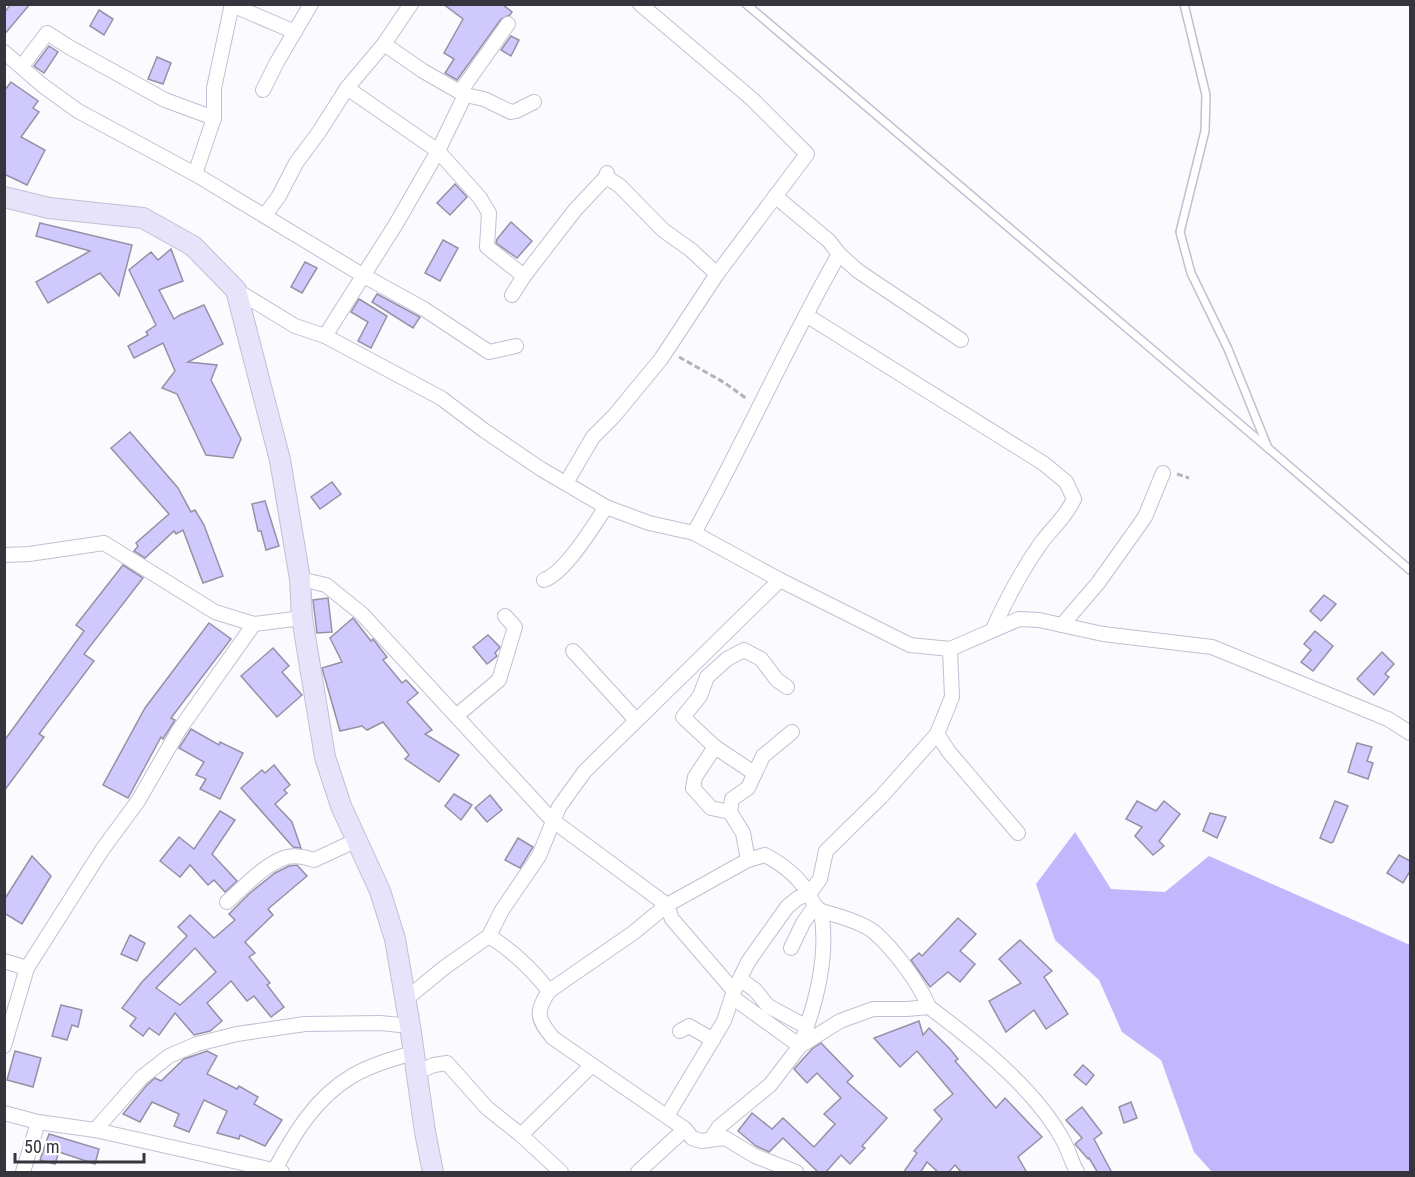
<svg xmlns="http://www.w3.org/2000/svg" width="1415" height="1177" viewBox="0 0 1415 1177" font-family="'Roboto Condensed',sans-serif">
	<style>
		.water { fill: #c2b6fc }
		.building { fill: #d0c9fe; stroke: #9491a4; stroke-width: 1.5; fill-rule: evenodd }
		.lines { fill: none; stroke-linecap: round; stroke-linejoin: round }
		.service-casing { stroke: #c1bfd3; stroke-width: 10 }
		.minor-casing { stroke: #c1bfd3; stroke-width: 16 }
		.secondary-casing { stroke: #c1bfd3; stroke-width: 22 }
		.path { stroke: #b3b3b8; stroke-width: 3; stroke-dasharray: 6 3; stroke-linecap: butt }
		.service { stroke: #fff; stroke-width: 7 }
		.minor { stroke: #fff; stroke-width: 14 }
		.secondary { stroke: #e7e3fa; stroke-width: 20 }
	</style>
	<rect width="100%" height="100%" fill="#fbfbff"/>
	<path class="water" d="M1075,832l36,57 54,3 44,-36 201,89v227h-198l-18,-20 -33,-92 -39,-28 -23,-52 -44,-40 -19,-56z"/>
	<g class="building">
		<path d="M11,4h19l-26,31v-22z"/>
		<path d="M443,4h59l10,8 -2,3 -9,4 -44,61 -12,-7 9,-14 -10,-6 19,-34z"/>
		<path d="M99,10l14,9 -9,16 -14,-9z"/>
		<path d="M511,36l8,4 -8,16 -10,-6z"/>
		<path d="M49,46l9,6 -14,21 -10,-7z"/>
		<path d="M157,57l14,6 -8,21 -15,-5z"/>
		<path d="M11,82l27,19 -5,7 6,4 -18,25 24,13 -18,35 -23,-11v-83z"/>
		<path d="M455,184l12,13 -17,18 -13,-12z"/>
		<path d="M511,222l21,19 -15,17 -21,-15 1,-4z"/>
		<path d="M40,223l92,22 -13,51 -19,-23 -52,30 -12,-21 54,-31 -54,-15z"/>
		<path d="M443,240l15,8 -18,33 -15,-8z"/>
		<path d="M171,249l12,32 -24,9 15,29 6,-4 24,-10 19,39 -35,18 29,3 -6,15 30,59 -8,19 -27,-3 -29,-61 -15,-6 13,-17 -12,-28 -29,15 -6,-12 20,-11 -2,-3 10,-7 -27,-55 22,-18 7,8z"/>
		<path d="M305,262l12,6 -15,25 -11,-6z"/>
		<path d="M377,294l43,23 -7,11 -41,-26z"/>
		<path d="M359,299l28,17 -16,32 -13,-7 10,-19 -17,-10z"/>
		<path d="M130,432l48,56 13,24 4,-2 9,15 19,51 -20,7 -20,-53 -7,4 -2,-3 -29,27 -11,-7 4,-5 -2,-3 33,-29 -58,-66z"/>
		<path d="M332,482l9,12 -21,15 -9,-12z"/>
		<path d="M265,501l14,45 -13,4 -5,-19h-3l-6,-27z"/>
		<path d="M123,565l20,13 -59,76 10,7 -55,73 5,3 -40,54v-50l80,-110 -8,-6z"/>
		<path d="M1324,595l12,9 -15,17 -11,-10z"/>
		<path d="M328,598l4,34 -15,1 -4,-33z"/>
		<path d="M353,618l18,23 2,-2 14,18 -4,3 19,23 4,-3 12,13 -11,9 25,28 -7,4 34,21 -20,27 -34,-23 4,-4 -26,-33 -16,8 -5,-4 -22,5 -18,-63 20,-6 -12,-24z"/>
		<path d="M209,623l22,16 -60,79 4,2 -12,19 -2,-2 -33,61 -25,-13 42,-77z"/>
		<path d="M1315,631l18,15 -20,25 -12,-9 10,-12 -7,-6z"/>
		<path d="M488,635l12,12 -5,6 2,3 -10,8 -14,-17z"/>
		<path d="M273,648l16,18 -7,6 20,23 -25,22 -36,-41z"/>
		<path d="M1382,652l12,12 -9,10 4,3 -15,18 -17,-16z"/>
		<path d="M191,729l28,16 1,-3 23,11 -23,46 -20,-10 6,-10 -10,-4 8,-13 -25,-14z"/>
		<path d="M1357,743l15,4 -5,14 6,2 -5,16 -20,-7z"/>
		<path d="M274,765l16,20 -6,5 3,3 -12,11 17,18 9,26 -8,-1 -52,-59 21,-18 3,3z"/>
		<path d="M454,794l18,11 -11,15 -16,-14z"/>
		<path d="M490,795l12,15 -15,12 -12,-14z"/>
		<path d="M1137,801l19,10 8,-10 16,13 -21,27 5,5 -11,9 -18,-19 7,-9 -16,-8z"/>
		<path d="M1335,801l13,5 -15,36 -2,1 -11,-5z"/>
		<path d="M220,811l15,9 -23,34 25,27 -12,11 -11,-12 -6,5 -18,-20 -10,12 -20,-16 19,-24 15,12z"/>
		<path d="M1210,813l16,4 -9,21 -14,-7z"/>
		<path d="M518,838l15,9 -13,21 -15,-8z"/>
		<path d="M1399,855l11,6v10l-7,12 -16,-10z"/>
		<path d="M32,856l19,20 -29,48 -18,-11v-13z"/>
		<path d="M297,865l10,11 -39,33 5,6 -28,27 10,11 -6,4 21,26 -3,2 17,22 -13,10 -17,-21 -7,5 -16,-20 -24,22 15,18 -12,10 -16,4 -19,-22 -16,22 -10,-7 -6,8 -13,-10 6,-8 -14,-10 20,-26 45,-46 -9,-9 12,-12 24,23 21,-18 -6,-6 21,-21 25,-20 14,-7zM195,948l21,24 -36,33 -24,-17z"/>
		<path d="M958,918l18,16 -16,17 15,13 -15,18 -12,-10 -18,15 -19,-27 8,-7 3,3z"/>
		<path d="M130,935l15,8 -8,18 -16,-7z"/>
		<path d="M1020,940l32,31 -8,6 24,37 -22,15 -12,-19 -28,22 -17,-31 32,-18 -22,-24z"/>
		<path d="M61,1005l21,5 -4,17 -6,-2 -5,15 -15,-4z"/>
		<path d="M919,1021l4,14 6,-7 21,21 8,10 -3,2 41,47 9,-10 37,39 -24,20 9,16h-65l-7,-8 -7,8h-9l-12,-11 -7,11h-17l14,-20 -3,-2 28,-32 -8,-9 19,-16 -36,-43 -17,16 -26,-29z"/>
		<path d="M821,1043l32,33 -6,6 40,36 -25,28 3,2 -15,16 -9,-9 -16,18h-6l-36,-35 -14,14 -13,-6 -18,-15 14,-18 20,16 11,-11 31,29 21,-23 -11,-10 17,-16 -24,-25 -10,10 -13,-14 18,-20z"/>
		<path d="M15,1051l26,7 -8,29 -26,-7z"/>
		<path d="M207,1051l10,5 -10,18 30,15 2,-3 19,11 -4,7 28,16 -17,26 -25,-11 -1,4 -22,-6 10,-22 -23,-11 -15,32 -15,-6 5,-12 -27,-12 -12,20 -17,-8 24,-29 8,-7 6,3 23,-22z"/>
		<path d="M1083,1065l11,10 -8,10 -12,-10z"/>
		<path d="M1131,1102l6,16 -13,5 -5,-16z"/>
		<path d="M1082,1107l20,26 -8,6 18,34h-14l-9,-15 -1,1 -13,-15 7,-6 -16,-18z"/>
		<path d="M49,1134l50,15 -4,15 -36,-12 -4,12 -15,-4z"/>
	</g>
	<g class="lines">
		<defs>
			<g id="service">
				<path d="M746,4l522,444"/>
				<path d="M1184,4l22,91 -1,36 -25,101 11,41 37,76 40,99 142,122"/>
			</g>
			<g id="minor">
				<path d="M232,5l63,27"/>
				<path d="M384,44l39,27 42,24 19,4 27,13 5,-1 18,-9"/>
				<path d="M4,52l38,33 36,26 117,63 169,102 60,33 65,43 27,-6"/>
				<path d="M22,66l25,-33 22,14 96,53 49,18"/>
				<path d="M347,88l91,63 42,47 9,15 -2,34 37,29"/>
				<path d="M263,90l14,-28 34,-58"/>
				<path d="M460,92l48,-68"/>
				<path d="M195,174l19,-56v-30l18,-84"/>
				<path d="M606,177l14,9 43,44 28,20 26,24"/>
				<path d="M775,196l54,45 10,13 19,17 103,69"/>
				<path d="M265,215l14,-19 17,-33 23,-31 28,-44 37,-44 27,-40"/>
				<path d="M236,290l59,36 30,10 116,62 44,33 56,38 65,38 43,16 45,10 86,47 130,65 40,4 69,-30 20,1 64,14 109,13 176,72 22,14"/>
				<path d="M512,295l12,-19 51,-66 31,-33 1,-4"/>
				<path d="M806,315l237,148 23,19 8,17c-8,18 -22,29 -33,44 -19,27 -35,57 -48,86"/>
				<path d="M325,336l71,-112 42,-73 27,-56"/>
				<path d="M566,483l27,-46 21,-21 47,-57 56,-85 90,-120 -55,-55 -112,-95"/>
				<path d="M694,533c51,-92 93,-188 145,-279"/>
				<path d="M4,555l25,-1 75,-11 111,69 39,12 48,-6"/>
				<path d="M300,579l26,6 36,29 190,206 115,85 5,14 62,72"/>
				<path d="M544,580c21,-7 50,-55 62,-73"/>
				<path d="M1062,625l36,-42 47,-66 18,-44"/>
				<path d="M573,651l63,69"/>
				<path d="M456,716l43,-36 16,-53 -10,-11"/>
				<path d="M937,734l12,18 69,81"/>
				<path d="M715,747l-20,30 -2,11 18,20 19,4"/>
				<path d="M754,773l-39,-26 -32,-30 17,-21 7,-19 20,-18 17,-9 17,9 16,21 10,7"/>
				<path d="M748,860l-5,-27 -13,-21 2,-13 16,-11 15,-32 29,-24"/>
				<path d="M227,902c17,-15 37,-38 60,-45 9,-2 18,0 27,3l43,-20"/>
				<path d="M821,911c15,4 41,11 53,21 20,17 45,51 55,75"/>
				<path d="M489,936c24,15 42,32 60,55l84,-58 34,-28 81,-45 17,-5c19,10 33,21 44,39l-11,4 -11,9 -39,55 -14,29 -10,30 -57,95"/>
				<path d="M791,948l12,-25 12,-17"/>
				<path d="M4,961l23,7"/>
				<path d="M740,979l15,11 13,16 39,21"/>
				<path d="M549,991c-14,21 -12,28 4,47l132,91 7,9 9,3 24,-3 30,18 41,16"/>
				<path d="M732,997l68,49c16,-43 29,-90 21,-135l-6,-5 -6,-12 11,-15 6,-28 55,-54 56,-63 15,-37 -2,-48"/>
				<path d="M406,999l39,-32 44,-31 13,-26 37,-54 20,-49 26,-36 195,-191"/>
				<path d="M680,1031l9,-5 24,14"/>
				<path d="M4,1046l23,-78 75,-118 36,-49 41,-71 75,-106"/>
				<path d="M415,1073l19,-8 13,-2 40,45 34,27 40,37"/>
				<path d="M4,1113l34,9 57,8 187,42"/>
				<path d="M95,1130l46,-52 28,-22 28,-12 40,-10 68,-10 75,-1 30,3"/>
				<path d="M521,1135l71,-70"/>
				<path d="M711,1139l8,-12 51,-42 30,-39 40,-25 33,-12h34l22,-2c48,36 107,82 135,135 5,10 8,21 13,30"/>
				<path d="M274,1171c20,-37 41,-73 78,-95 19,-11 40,-17 61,-23"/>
				<path d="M23,1172l15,-50"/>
				<path d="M638,1172l47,-43"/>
			</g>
			<path id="secondary" d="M4,197l45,11 94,10 50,28 43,44 44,170 20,119 2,39 23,139 16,49 39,85 15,48 15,87 15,106 8,40"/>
		</defs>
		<use href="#service" class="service-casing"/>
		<use href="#minor" class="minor-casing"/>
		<use href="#secondary" class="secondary-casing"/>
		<g class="path">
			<path d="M679,357l46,26 22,16"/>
			<path d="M1177,474l12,4"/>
		</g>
		<use href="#service" class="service"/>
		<use href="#minor" class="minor"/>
		<use href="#secondary" class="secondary"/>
	</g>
	<rect width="1415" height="1177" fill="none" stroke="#36353d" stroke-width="12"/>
	<path d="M15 1153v9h129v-9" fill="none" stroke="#36353d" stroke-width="3"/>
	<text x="24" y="1153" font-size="18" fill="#36353d" stroke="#ffffff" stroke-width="4.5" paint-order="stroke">50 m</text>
</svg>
